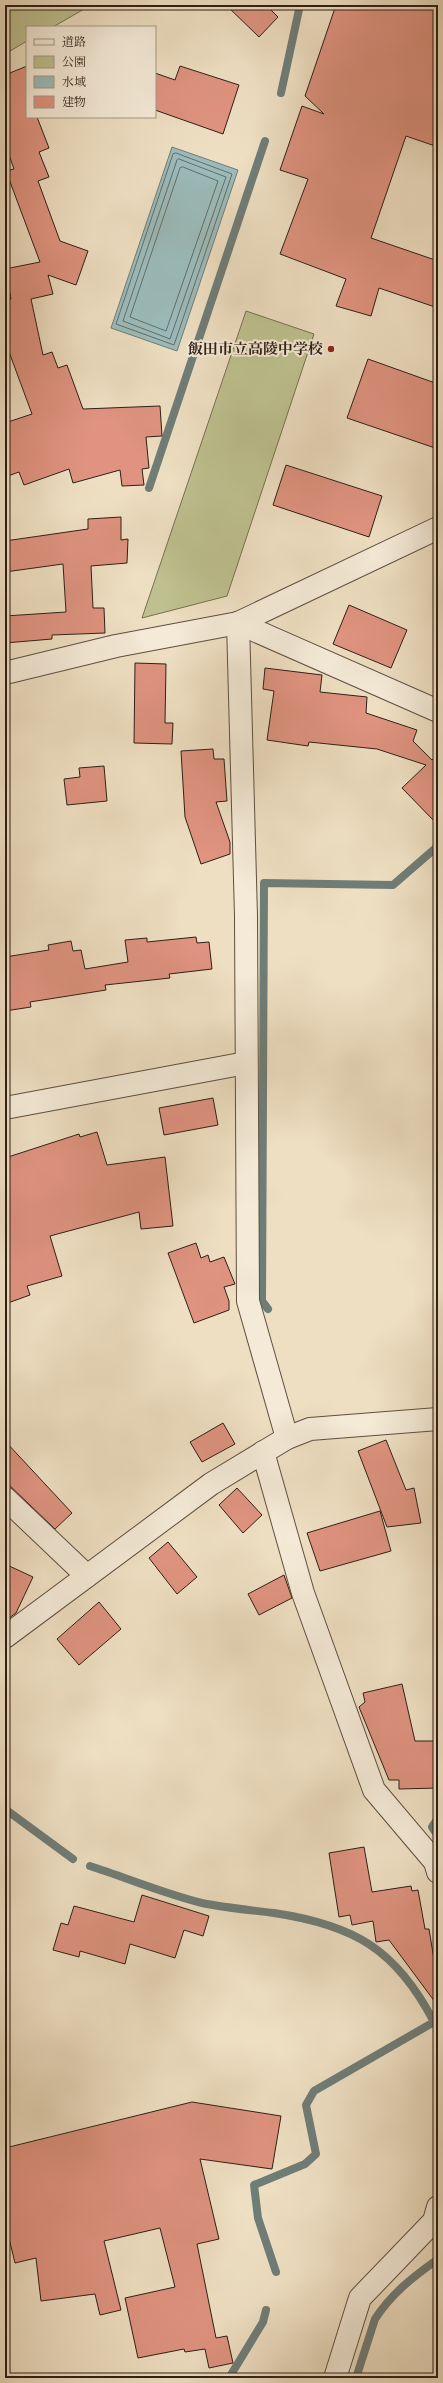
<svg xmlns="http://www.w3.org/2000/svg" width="443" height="2383" viewBox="0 0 443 2383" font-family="'IM FELL French Canon','Noto Serif JP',serif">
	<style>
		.green { fill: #bec08f; stroke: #767052 }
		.water { fill: #9bbbba; stroke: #6f7d78 }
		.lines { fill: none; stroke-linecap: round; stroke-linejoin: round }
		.shore { stroke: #646d68; stroke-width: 1 }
		.stream { stroke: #6f7d78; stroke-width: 8 }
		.building { fill: #df9380; stroke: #2e1f15 }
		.street-casing { stroke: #5e4f40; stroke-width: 24 }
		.street { stroke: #f4ead7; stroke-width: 22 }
		.poi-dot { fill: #8f2418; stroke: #f4ead7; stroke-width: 1.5 }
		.labels { text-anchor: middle; stroke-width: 4; stroke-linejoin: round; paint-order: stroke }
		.poi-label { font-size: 15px; font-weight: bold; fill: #2e1f15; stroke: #f4ead7; text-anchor: end }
	</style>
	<rect width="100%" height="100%" fill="#eedfc2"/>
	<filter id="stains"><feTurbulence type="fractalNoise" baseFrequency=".005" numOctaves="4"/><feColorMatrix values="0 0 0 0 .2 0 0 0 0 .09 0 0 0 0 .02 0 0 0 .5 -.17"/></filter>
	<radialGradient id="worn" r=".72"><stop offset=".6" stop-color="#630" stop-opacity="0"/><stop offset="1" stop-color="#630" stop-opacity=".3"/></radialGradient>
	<g class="green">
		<path d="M5,5h86l-38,22h-26v14l-22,13z"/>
		<path d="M246,311l68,23 -87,262 -85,22z"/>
	</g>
	<path class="water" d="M172,147l66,23 -61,181 -66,-23z"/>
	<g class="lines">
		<g class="shore">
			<path d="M176,153l56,21 -58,171 -58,-21 57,-170z"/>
			<path d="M179,159l47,18 -56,162 -47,-18 54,-161z"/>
			<path d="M183,167l35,14 -52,150 -36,-14 50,-149z"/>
		</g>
		<g class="stream">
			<path d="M281,93l19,-88"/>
			<path d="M149,488l116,-347"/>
			<path d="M268,1309l-6,-8 2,-418 129,2 45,-39"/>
			<path d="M5,1809l68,50"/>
			<path d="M438,1818l-6,9 6,9"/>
			<path d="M90,1866c37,12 75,28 112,37 24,5 49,7 72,10 80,12 122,36 160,109l-120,69 -8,14 10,49 -11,10 -51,21 4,33 18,54"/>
			<path d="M229,2378l34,-56 3,-12"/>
			<path d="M356,2378l19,-59c17,-26 38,-42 63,-60"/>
		</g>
	</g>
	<g class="building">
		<path d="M226,5h40l12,12 -19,20z"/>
		<path d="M336,5h85l17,6v136l-32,-11 -35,102 67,23v47l-59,-20 -8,28 -35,-10 10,-27 -66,-25 28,-75 -28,-9 22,-64 22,8 -19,-18z"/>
		<path d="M27,66v51h10l12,31 -10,4 10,25 -11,4 22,60 28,10 -12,34 -28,-10 5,19 -22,5 12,56 9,-3 6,16 9,-3 16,44 77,-3 2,30 -16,1 3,31 -7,1 2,16 -22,1 -2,-16 -47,13 -4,-14 -45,16 -5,-13 -14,5v-54l27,-9 -27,-73v-41l6,-1 -6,-30 35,-7 -34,-91 8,-2 -9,-25v-69z"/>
		<path d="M180,66l59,19 -16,49 -68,-24v-37l20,7z"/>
		<path d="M368,359l70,25v65l-91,-31z"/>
		<path d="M286,465l96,31 -13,41 -96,-32z"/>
		<path d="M121,517v23l7,-1 -1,24 -36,3 2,42h11l1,25 -53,2v4l-47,4v-27l61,-4 -3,-48 -58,8v-31l83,-12v-10z"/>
		<path d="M349,605l58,25 -16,38 -58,-24z"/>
		<path d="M135,663l31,1 -1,59h8l-1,21 -38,-1z"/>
		<path d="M265,668l57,7 -2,17 47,5 -1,16 51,17 -4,11 19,19 6,-6v71l-36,-37 24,-23 -49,-16 -68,-7 -1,4 -41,-6 7,-49 -11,-2z"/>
		<path d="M213,749l1,10h10l3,42 -11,1 14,40v12l-29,10 -16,-47 -4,-66z"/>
		<path d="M104,766l3,35 -40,4 -3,-26 16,-2 -1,-9z"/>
		<path d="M196,937l1,6 12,-1 3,27 -43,5 1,4 -65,7 1,5 -76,12 1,5 -26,4v-54l44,-7 -1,-5 23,-4 2,10 8,-1 4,19 43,-7 -3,-22 22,-2v4z"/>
		<path d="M213,1098l5,27 -54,10 -5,-27z"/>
		<path d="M97,1132l10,33 58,-8 8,69 -32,3 -2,-17 -89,24 12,40 -35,10 3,9 -25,9v-146l74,-24 1,3z"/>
		<path d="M196,1243l5,15 7,-3 2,7 14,-5 11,27 -11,3 5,14v9l-35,13 -26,-70z"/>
		<path d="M223,1423l12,21 -33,18 -12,-20z"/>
		<path d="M386,1440l20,50 8,-2 7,35 -34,4 -29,-76z"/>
		<path d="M5,1441l67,72 -17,16 -50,-48z"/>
		<path d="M237,1488l25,27 -19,18 -24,-28z"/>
		<path d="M380,1511l11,40 -71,20 -13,-38z"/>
		<path d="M168,1542l29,35 -20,17 -28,-36z"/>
		<path d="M5,1564l28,13 -17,36 -11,8z"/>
		<path d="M284,1575l8,23 -33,17 -11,-21z"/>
		<path d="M99,1602l22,27 -42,36 -22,-26z"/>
		<path d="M402,1684l13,57h23v47l-39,1v-9h-10l-30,-73 6,-5 -2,-9z"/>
		<path d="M364,1847l8,45 39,-6 1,5 6,-1 7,39h4l9,55v22l-49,-66 -13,2 -3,-21 -21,4 -2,-10 -11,2 -10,-64z"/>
		<path d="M142,1895l67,21 -6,20 -19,-6 -9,28 -45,-14 -5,20 -45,-13 -1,6 -26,-7 8,-27 7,2 6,-19 60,16z"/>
		<path d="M192,2102l89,14 -9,53 -72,-10 19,80 -22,5 19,94 11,-2 6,27 -24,5 -4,-19 -20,3 -1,-3 -46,9 -13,-60 50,-11 -15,-59 -56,13 17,69 -21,5 -5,-21 -54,7 -5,-43 -21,5 -10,-41v-74z"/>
	</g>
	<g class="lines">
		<defs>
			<g id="street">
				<path d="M238,623l8,293 2,385 39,137"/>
				<path d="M238,623l200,88"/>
				<path d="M5,673l111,-27 122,-23 200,-95"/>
				<path d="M5,1108l241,-45"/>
				<path d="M263,1452l40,141 71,197 61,72 3,10"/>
				<path d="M5,1498l82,78"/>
				<path d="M5,1637l206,-153 76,-46 23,-9 128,-10"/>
				<path d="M335,2378l25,-80 74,-77 4,-14"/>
			</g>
		</defs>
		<use href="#street" class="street-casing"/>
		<use href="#street" class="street"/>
	</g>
	<circle class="poi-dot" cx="331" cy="349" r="4"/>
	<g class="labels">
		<g class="poi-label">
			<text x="323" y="354">飯田市立高陵中学校</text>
		</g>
	</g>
	<rect width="443" height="2383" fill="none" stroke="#eedfc2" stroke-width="20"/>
	<rect x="6" y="6" width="431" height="2371" fill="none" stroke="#2e1f15" stroke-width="2"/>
	<rect x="10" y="10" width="423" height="2363" fill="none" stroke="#2e1f15"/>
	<rect x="26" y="26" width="130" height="92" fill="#f4ead7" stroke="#a59989"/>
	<rect x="34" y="39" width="20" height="6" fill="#f4ead7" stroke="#a59989"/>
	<text x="62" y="46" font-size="12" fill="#2e1f15">道路</text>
	<rect x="34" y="56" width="20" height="12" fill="#bec08f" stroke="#a59989"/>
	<text x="62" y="66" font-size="12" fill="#2e1f15">公園</text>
	<rect x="34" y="76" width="20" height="12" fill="#9bbbba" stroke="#a59989"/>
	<text x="62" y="86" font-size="12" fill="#2e1f15">水域</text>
	<rect x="34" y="96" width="20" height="12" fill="#df9380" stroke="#a59989"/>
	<text x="62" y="106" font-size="12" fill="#2e1f15">建物</text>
	<rect width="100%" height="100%" filter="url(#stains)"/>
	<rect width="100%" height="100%" fill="url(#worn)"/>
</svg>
